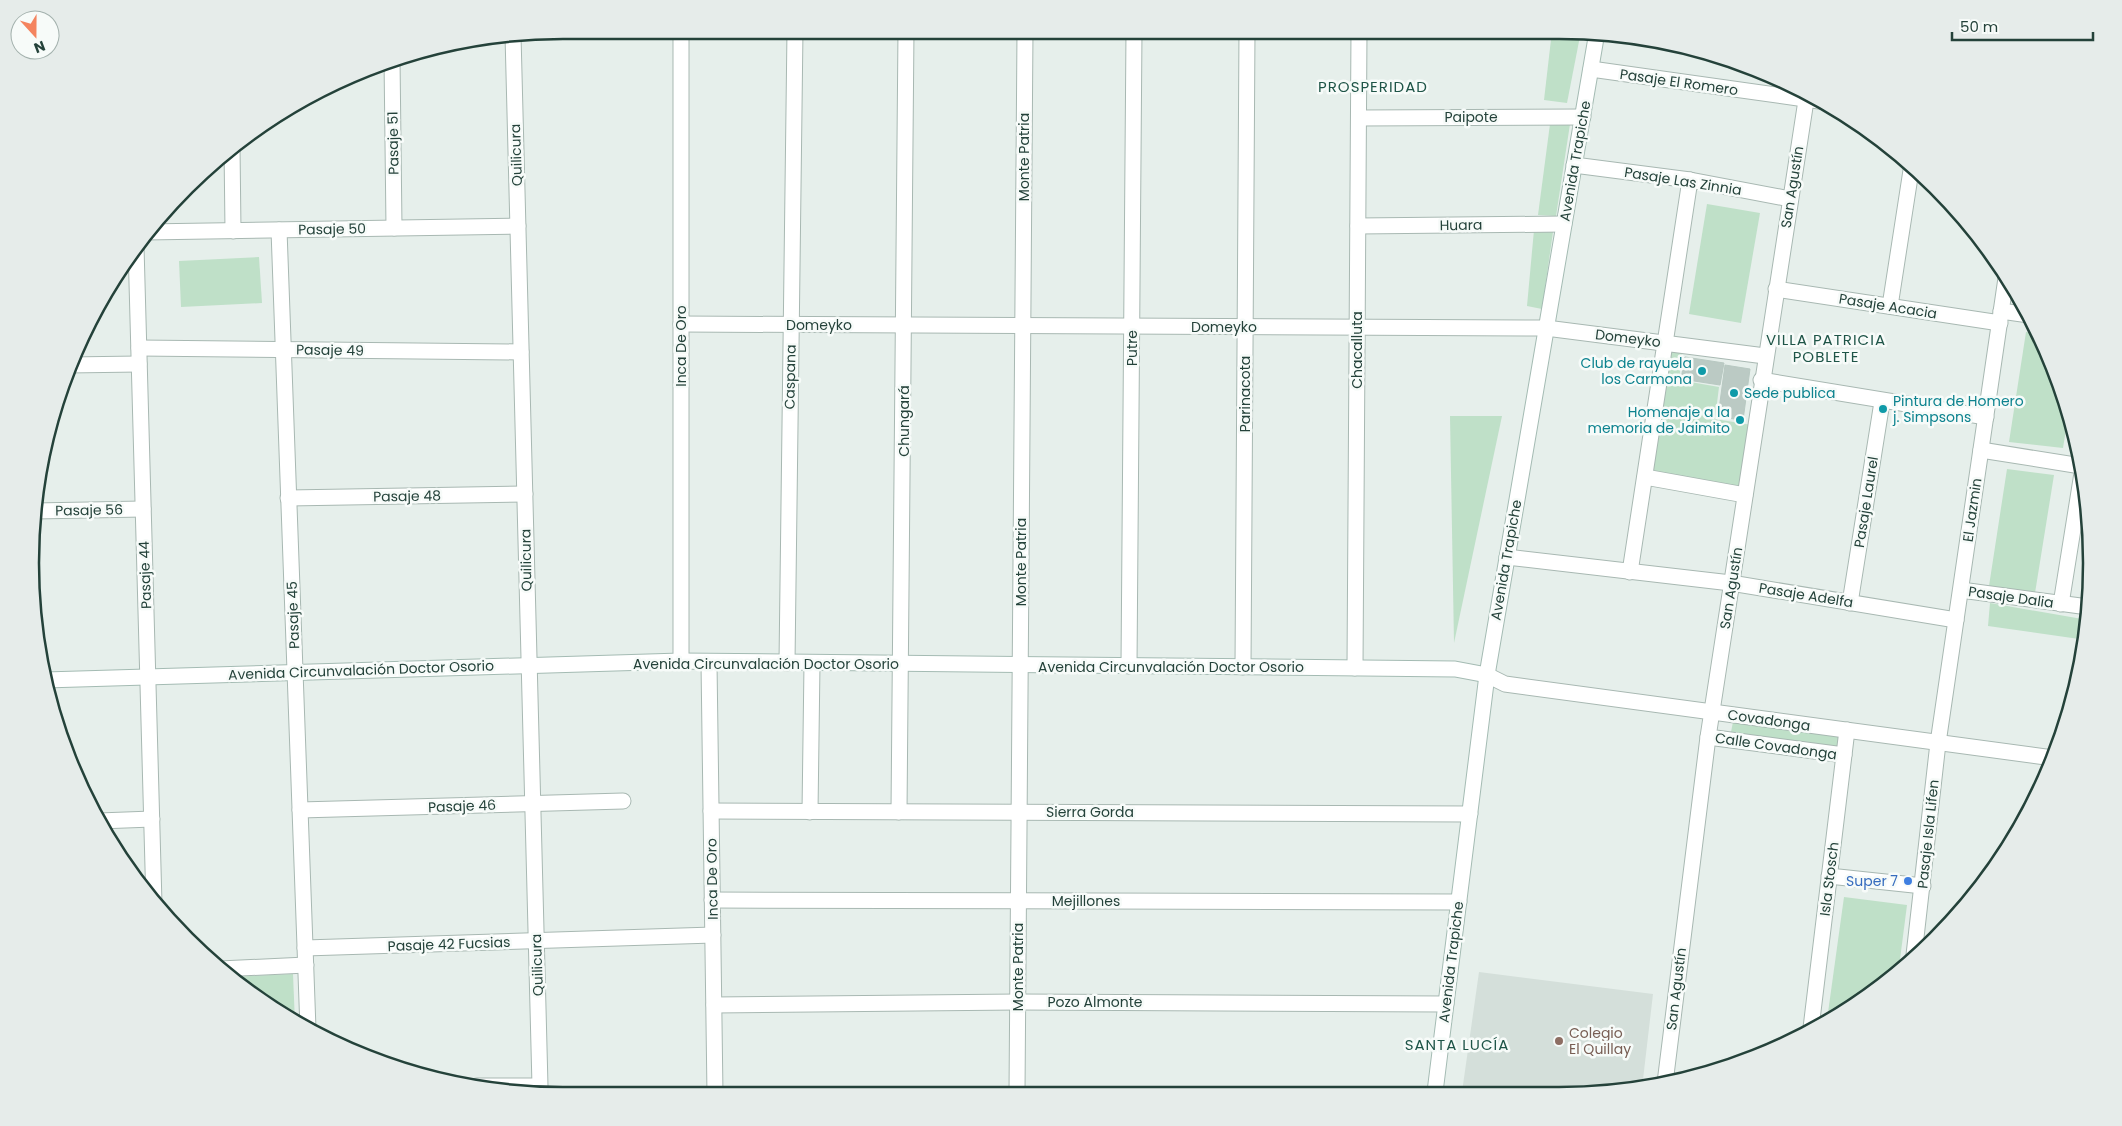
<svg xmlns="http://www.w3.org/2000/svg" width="2122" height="1126" viewBox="0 0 2122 1126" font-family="Poppins,sans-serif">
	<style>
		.built { fill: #d4dfda }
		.green { fill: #bfe0c8 }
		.building { fill: #bbcac4; stroke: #b8c9c2 }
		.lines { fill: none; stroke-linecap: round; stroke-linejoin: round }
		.street-casing { stroke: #a8b8b2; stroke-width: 17 }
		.secondary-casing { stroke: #a4bbb3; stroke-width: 17 }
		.street { stroke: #fff; stroke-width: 15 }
		.secondary { stroke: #fff; stroke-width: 15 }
		.culture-dot { fill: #0f9aa8; stroke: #f7fbf9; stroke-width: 2 }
		.shop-dot { fill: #3f7fe0; stroke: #f7fbf9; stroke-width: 2 }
		.education-dot { fill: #8d6e63; stroke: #f7fbf9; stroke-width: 2 }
		.labels { text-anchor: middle; stroke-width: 5; stroke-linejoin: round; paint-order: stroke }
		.street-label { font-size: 14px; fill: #24423a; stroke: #f7fbf9 }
		.culture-label { font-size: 14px; fill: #0d838f; stroke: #f7fbf9; text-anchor: end }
		.shop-label { font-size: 14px; fill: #366cbe; stroke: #f7fbf9; text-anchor: end }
		.education-label { font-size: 14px; fill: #785e54; stroke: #f7fbf9; text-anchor: start }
		.neighbourhood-label { font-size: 15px; letter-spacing: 1px; fill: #1f5548; stroke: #f7fbf9 }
		.rim { fill: none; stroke: #24423a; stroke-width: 2.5 }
	</style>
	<rect width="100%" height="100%" fill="#e6efeb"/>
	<path class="built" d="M1479,972l174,22 -11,94 -14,3 -166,1z"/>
	<g class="green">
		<path d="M1552,31h29l-14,72 -23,-3z"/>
		<path d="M1550,124h20l-14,92 -18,-1z"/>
		<path d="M1707,204l53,9 -19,110 -52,-9z"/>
		<path d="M1534,230l19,2 -11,77 -15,-3z"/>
		<path d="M259,257l3,46 -81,4 -2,-46z"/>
		<path d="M2026,332l13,1 30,78 -6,37 -54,-6z"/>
		<path d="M1665,344l18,3 -4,33 40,7 -4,32 37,6 -9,67 -96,-17z"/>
		<path d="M1450,416h52l-48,227z"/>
		<path d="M2007,469l47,6 -19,118 -46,-7z"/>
		<path d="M1990,603l98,17 -2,20 -98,-14z"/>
		<path d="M1734,717l107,17 -1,14 -109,-16z"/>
		<path d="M1844,897l63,8 -8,62 -44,39 -28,14z"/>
		<path d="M293,974l2,49 -57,-37 -9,-9z"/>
	</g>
	<g class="building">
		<path d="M1685,357l39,6 -4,22 -39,-6z"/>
		<path d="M1725,365l25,4 -7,51 -25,-3z"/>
	</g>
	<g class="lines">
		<defs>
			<g id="street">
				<path d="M681,30v631"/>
				<path d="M392,58l2,170"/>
				<path d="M1591,69l235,33"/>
				<path d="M1359,118l224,-1"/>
				<path d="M232,146l1,85"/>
				<path d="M1574,165l116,15 100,19"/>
				<path d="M1358,226l206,-2"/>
				<path d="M279,230l29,799"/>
				<path d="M146,232l372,-6"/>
				<path d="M136,246l18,658"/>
				<path d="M1776,289l224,34"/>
				<path d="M1890,306l22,-142"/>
				<path d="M2001,311l28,4"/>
				<path d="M681,324l865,4 219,28"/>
				<path d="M139,348l382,4"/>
				<path d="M68,365l71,-1"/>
				<path d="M1761,380l225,37"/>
				<path d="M1981,450l100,16"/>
				<path d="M1645,477l100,18"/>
				<path d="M288,498l237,-4"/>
				<path d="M34,511l109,-2"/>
				<path d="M1507,557l224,26 225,37"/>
				<path d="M1630,572l60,-392"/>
				<path d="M1961,590l127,17"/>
				<path d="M1850,603l32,-201"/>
				<path d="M2061,604l21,-131"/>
				<path d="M709,663l6,431"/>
				<path d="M787,663l8,-633"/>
				<path d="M1129,666l5,-635"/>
				<path d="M1243,667l4,-636"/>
				<path d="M1355,668l4,-637"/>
				<path d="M1487,675l18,9 548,74"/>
				<path d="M1708,737l136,18"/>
				<path d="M300,810l323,-9"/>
				<path d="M711,811l759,3"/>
				<path d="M810,812l2,-148"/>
				<path d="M899,812l7,-782"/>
				<path d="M99,821l53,-2"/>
				<path d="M1829,876l94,10"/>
				<path d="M712,900l747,2"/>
				<path d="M305,948l408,-13"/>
				<path d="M1914,955l24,-212 68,-465"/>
				<path d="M220,969l86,-4"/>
				<path d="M714,1005l304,-3 428,2"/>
				<path d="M1811,1028l36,-298"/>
				<path d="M1665,1083l43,-346 99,-643"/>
				<path d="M477,1086h63l-27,-1051"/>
				<path d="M1017,1093l8,-1062"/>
			</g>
			<g id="secondary">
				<path d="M45,680l636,-19 774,8 32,6"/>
				<path d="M1435,1092l52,-417 110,-643"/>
			</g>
		</defs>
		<use href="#street" class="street-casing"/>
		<use href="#secondary" class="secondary-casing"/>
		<use href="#street" class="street"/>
		<use href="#secondary" class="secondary"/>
	</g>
	<g class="culture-dot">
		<circle cx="1702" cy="371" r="5"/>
		<circle cx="1734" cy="393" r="5"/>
		<circle cx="1883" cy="409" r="5"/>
		<circle cx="1740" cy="420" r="5"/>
	</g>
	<circle class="shop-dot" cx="1908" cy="881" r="5"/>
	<circle class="education-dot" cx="1559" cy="1041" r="5"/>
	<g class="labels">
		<g class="street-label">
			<text transform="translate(1679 82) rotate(8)" y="5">Pasaje El Romero</text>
			<text x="1471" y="122">Paipote</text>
			<text transform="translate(393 143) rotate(-91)" y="5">Pasaje 51</text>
			<text transform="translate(516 155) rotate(-92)" y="5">Quilicura</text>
			<text transform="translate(1024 157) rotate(-90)" y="5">Monte Patria</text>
			<text transform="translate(1575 161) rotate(-80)" y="5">Avenida Trapiche</text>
			<text transform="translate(1683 181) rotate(9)" y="5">Pasaje Las Zinnia</text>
			<text transform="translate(1792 187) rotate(-81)" y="5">San Agustín</text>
			<text transform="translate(1461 225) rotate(-1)" y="5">Huara</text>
			<text transform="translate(332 229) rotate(-1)" y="5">Pasaje 50</text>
			<text transform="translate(1888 306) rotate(9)" y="5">Pasaje Acacia</text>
			<text x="819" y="330">Domeyko</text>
			<text x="1224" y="332">Domeyko</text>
			<text transform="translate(1628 338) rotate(7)" y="5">Domeyko</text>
			<text transform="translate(681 346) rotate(-90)" y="5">Inca De Oro</text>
			<text transform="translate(1132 348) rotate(-90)" y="5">Putre</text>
			<text transform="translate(330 350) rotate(1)" y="5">Pasaje 49</text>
			<text transform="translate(1357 350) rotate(-90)" y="5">Chacalluta</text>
			<text transform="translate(790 377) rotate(-89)" y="5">Caspana</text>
			<text transform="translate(1245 394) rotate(-90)" y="5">Parinacota</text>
			<text transform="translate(904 421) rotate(-90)" y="5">Chungará</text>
			<text transform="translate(407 496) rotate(-1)" y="5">Pasaje 48</text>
			<text transform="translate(1866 502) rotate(-81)" y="5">Pasaje Laurel</text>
			<text transform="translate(89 510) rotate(-1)" y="5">Pasaje 56</text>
			<text transform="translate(1972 510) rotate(-82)" y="5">El Jazmin</text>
			<text transform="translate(526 560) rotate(-91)" y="5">Quilicura</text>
			<text transform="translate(1506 560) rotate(-80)" y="5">Avenida Trapiche</text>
			<text transform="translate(1021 562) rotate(-90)" y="5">Monte Patria</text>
			<text transform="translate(145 575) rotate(-92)" y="5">Pasaje 44</text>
			<text transform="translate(1731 588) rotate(-81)" y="5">San Agustín</text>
			<text transform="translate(1806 595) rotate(9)" y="5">Pasaje Adelfa</text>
			<text transform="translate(2011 597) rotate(8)" y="5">Pasaje Dalia</text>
			<text transform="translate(293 615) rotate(-92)" y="5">Pasaje 45</text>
			<text x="766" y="669">Avenida Circunvalación Doctor Osorio</text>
			<text x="1171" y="672">Avenida Circunvalación Doctor Osorio</text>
			<text transform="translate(361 670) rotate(-2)" y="5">Avenida Circunvalación Doctor Osorio</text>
			<text transform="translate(1769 720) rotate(8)" y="5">Covadonga</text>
			<text transform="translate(1776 746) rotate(8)" y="5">Calle Covadonga</text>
			<text transform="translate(462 806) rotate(-2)" y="5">Pasaje 46</text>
			<text x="1090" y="817">Sierra Gorda</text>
			<text transform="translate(1928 834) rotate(-84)" y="5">Pasaje Isla Lifen</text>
			<text transform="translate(712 879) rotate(-91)" y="5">Inca De Oro</text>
			<text transform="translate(1829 879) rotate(-83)" y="5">Isla Stosch</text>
			<text x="1086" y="906">Mejillones</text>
			<text transform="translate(449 944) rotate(-2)" y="5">Pasaje 42 Fucsias</text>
			<text transform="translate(1451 962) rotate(-83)" y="5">Avenida Trapiche</text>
			<text transform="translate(537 965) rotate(-92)" y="5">Quilicura</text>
			<text transform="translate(1018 967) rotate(-90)" y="5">Monte Patria</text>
			<text transform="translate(1676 989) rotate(-83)" y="5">San Agustín</text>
			<text x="1095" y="1007">Pozo Almonte</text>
		</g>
		<g class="culture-label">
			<text x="1692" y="368">Club de rayuela<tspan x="1692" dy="16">los Carmona</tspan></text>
			<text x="1744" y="398" text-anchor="start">Sede publica</text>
			<text x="1893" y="406" text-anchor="start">Pintura de Homero<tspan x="1893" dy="16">j. Simpsons</tspan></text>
			<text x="1730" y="417">Homenaje a la<tspan x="1730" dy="16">memoria de Jaimito</tspan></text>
		</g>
		<g class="shop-label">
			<text x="1898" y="886">Super 7</text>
		</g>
		<g class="education-label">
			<text x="1569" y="1038">Colegio<tspan x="1569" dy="16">El Quillay</tspan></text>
		</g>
		<g class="neighbourhood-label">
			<text x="1373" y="92">PROSPERIDAD</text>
			<text x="1826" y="345">VILLA PATRICIA<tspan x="1826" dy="17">POBLETE</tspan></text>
			<text x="1457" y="1050">SANTA LUCÍA</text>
		</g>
	</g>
	<path d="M0 0H2122V1126H0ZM563 39H1559A524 524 0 0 1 2083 563V563A524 524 0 0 1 1559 1087H563A524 524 0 0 1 39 563V563A524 524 0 0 1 563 39Z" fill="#e6ecea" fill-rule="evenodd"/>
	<path class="rim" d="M563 39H1559A524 524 0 0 1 2083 563V563A524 524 0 0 1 1559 1087H563A524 524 0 0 1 39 563V563A524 524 0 0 1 563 39Z"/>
	<g transform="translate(35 35) rotate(159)"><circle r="24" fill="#f7fbf9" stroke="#a3b1ad"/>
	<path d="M0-4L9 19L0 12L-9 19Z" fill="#f4845f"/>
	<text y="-8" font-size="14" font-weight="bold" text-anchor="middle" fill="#24423a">N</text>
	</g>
	<path d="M1952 32v8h141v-8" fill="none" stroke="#24423a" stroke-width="2.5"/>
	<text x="1960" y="32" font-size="15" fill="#24423a" stroke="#f7fbf9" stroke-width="4" paint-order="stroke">50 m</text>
</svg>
